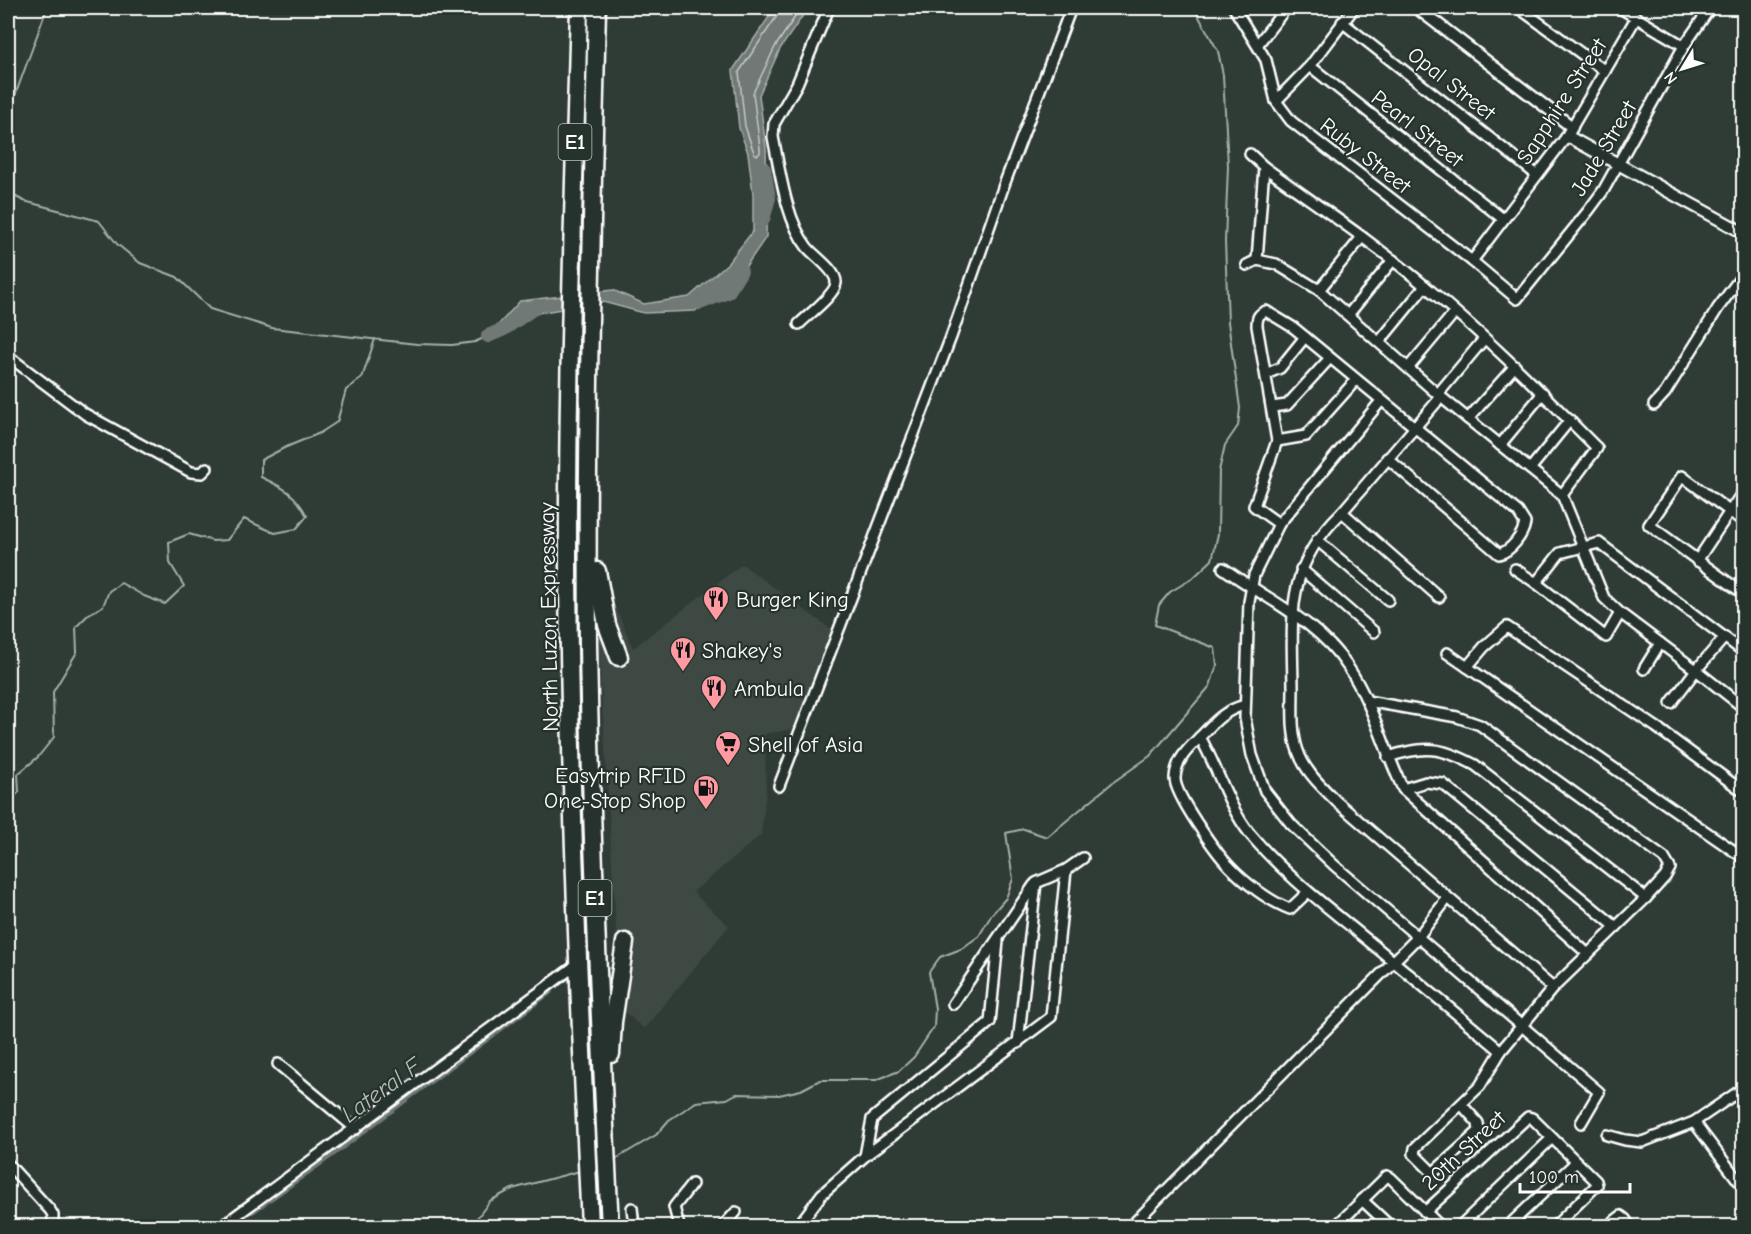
<svg xmlns="http://www.w3.org/2000/svg" width="1751" height="1234" viewBox="0 0 1751 1234" font-family="'Comic Neue',sans-serif">
	<style>
		.built { fill: #3c4842 }
		.green { fill: #4a544f; stroke: #a4aaa7; stroke-width: 1.5 }
		.water { fill: #707975; stroke: #a9afac; stroke-width: 1.5 }
		.lines { fill: none; stroke-linecap: round; stroke-linejoin: round }
		.shore { stroke: #c6c9c8; stroke-width: 1.5 }
		.stream { stroke: #a9afac; stroke-width: 2 }
		.canal { stroke: #707975; stroke-width: 8 }
		.river { stroke: #707975; stroke-width: 14 }
		.minor-casing { stroke: #fff; stroke-width: 14 }
		.tertiary-casing { stroke: #fff; stroke-width: 15 }
		.motorway-casing { stroke: #fff; stroke-width: 21 }
		.minor { stroke: #26332d; stroke-width: 9 }
		.tertiary { stroke: #26332d; stroke-width: 10 }
		.motorway { stroke: #26332d; stroke-width: 16 }
		.labels { text-anchor: middle; stroke-width: 4.5; stroke-linejoin: round; paint-order: stroke }
		.shield { fill: #26332d; stroke: #bec2c0; stroke-width: 1.5 }
		.shield-label { font-size: 21px; font-weight: bold; fill: #fff }
		.street-label { font-size: 22px; fill: #fff; stroke: #26332d }
		.poi-label { font-size: 22px; fill: #fff; stroke: #26332d; text-anchor: start }
		.water-label { font-size: 24px; font-style: italic; fill: #b8bcba; stroke: #26332d }
	</style>
	<rect width="100%" height="100%" fill="#2f3b35"/>
	<filter id="ink" filterUnits="userSpaceOnUse"><feTurbulence type="fractalNoise" baseFrequency=".0167" numOctaves="2"/><feDisplacementMap in="SourceGraphic" scale="12" xChannelSelector="R" yChannelSelector="G"/><feConvolveMatrix kernelMatrix="1 2 1 2 8 2 1 2 1" color-interpolation-filters="sRGB"/></filter>
	<g filter="url(#ink)">
		<path class="built" d="M742,564l93,68 -36,96 -34,6 1,58 -5,43 -68,57 36,34 -85,103 -23,-20 -23,-373 11,-33 5,1 19,44z"/>
		<g class="green">
			<path d="M585,8h6l-7,265h-7z"/>
			<path d="M584,331c-8,147 -4,294 0,441 4,126 7,251 14,377l-7,1 -16,-477 2,-341z"/>
		</g>
		<path class="water" d="M775,8h33l-28,41 -21,46 7,52 1,55 -1,35 -33,48 -38,26 -51,2 -41,-11 -89,15 -26,19 32,-35 93,-11 31,14 45,-7 39,-34 25,-32v-37l-5,-41 -9,-25 -6,-58z"/>
		<g class="lines">
			<path class="shore" d="M780,8l-1,5 -40,59 6,54 9,27 3,2 3,-2v-5l-7,-55 22,-46 26,-39"/>
			<g class="stream">
				<path d="M8,115l39,-107"/>
				<path d="M8,193l16,8 75,20 18,23 23,19 37,14 33,32 62,19 145,16 35,1 23,-3 13,-6"/>
				<path d="M8,803l11,-11 -1,-18 20,-17 16,-20 -1,-45 24,-40 -1,-25 13,-13 14,-8 6,-15 12,-8 23,13 21,8 19,-18 -14,-23 -1,-21 20,-8 24,7 14,-1 17,-21 31,14 21,-4 11,-13c-12,-23 -23,-28 -46,-39v-17l23,-12 36,-15 17,-11 9,-32 16,-12 13,-39"/>
				<path d="M614,1160l42,-25 13,-15 27,-18 31,-3 9,-5 43,1 22,-5 19,-10h56l23,-9 15,-14 20,-30 1,-18 -6,-37 11,-15 21,-8 18,-13 13,-22 14,-16 7,-19 -7,-46 18,-4 23,8 65,-54 38,-27 60,-70 7,-21 -2,-17 -60,-23 4,-20 11,-13 23,-14 19,-18 6,-26 1,-63 6,-26 13,-19 2,-18 -12,-86 -3,-81 3,-75 -5,-91 -5,-24 -24,-43"/>
				<path d="M471,1226l19,-25 22,-12 68,-18"/>
			</g>
			<path class="canal" d="M252,1210l76,-54 221,-165"/>
			<g class="river">
				<path d="M763,220l6,-22 -5,-29"/>
				<path d="M700,303l28,-11 13,-21"/>
				<path d="M488,336l16,-7 33,-23"/>
			</g>
			<defs>
				<g id="minor">
					<path d="M1234,8l32,52 10,41 15,20 181,140 45,38 72,-89 14,-19 81,-145 26,-38"/>
					<path d="M1519,8l86,63"/>
					<path d="M1620,8l64,38"/>
					<path d="M1342,22l195,153"/>
					<path d="M1258,44l28,-36"/>
					<path d="M1310,66l193,153"/>
					<path d="M1276,101l34,-35 44,-58"/>
					<path d="M1572,127l64,-109"/>
					<path d="M1250,154l14,13c54,39 110,76 161,119 61,50 116,106 172,162l-35,47"/>
					<path d="M1257,260l7,-93"/>
					<path d="M1472,261l95,-125"/>
					<path d="M1247,265l10,-5 19,4 43,26 122,107 121,98 42,103 16,15 76,57 48,38"/>
					<path d="M1319,290l43,-53"/>
					<path d="M1348,315l45,-55"/>
					<path d="M799,324c9,-9 36,-29 37,-41 1,-12 -22,-27 -29,-36 -21,-27 -27,-76 -34,-110l1,-13 23,-40 32,-76"/>
					<path d="M1380,341l45,-55"/>
					<path d="M8,356l77,58 106,58 11,1 5,-5"/>
					<path d="M1409,367l46,-55"/>
					<path d="M1266,374l14,-6 25,-31"/>
					<path d="M1438,394l46,-55"/>
					<path d="M1441,397l-99,115c-57,55 -50,102 -49,175 0,20 -2,45 5,64 7,21 24,36 39,51l216,186"/>
					<path d="M1381,401l-102,123 -25,51 -5,27 -4,116 7,37 13,36 26,33 43,41 265,227 -18,31"/>
					<path d="M1654,405l11,-12 53,-85 26,-35"/>
					<path d="M1272,407l15,-2 43,-47"/>
					<path d="M1468,419l47,-53"/>
					<path d="M1277,441l29,-5 50,-56"/>
					<path d="M1500,445l43,-52"/>
					<path d="M1530,469l40,-49"/>
					<path d="M1342,512l97,85"/>
					<path d="M1744,522l-62,-46 -33,49 95,69"/>
					<path d="M1279,524l-25,-18 23,-65 -20,-115c0,-8 1,-12 9,-15l28,17 224,184 7,11c-2,12 -14,28 -26,31l-112,-96"/>
					<path d="M1317,540l71,60"/>
					<path d="M1697,561l47,-71"/>
					<path d="M1223,568c43,31 95,53 125,99 25,37 36,82 55,122l185,165"/>
					<path d="M1301,569l73,63"/>
					<path d="M1515,569l21,14 24,-30 39,-10 145,109"/>
					<path d="M1536,583l70,54 14,-24"/>
					<path d="M1447,653l297,205"/>
					<path d="M1467,667l17,-20 23,-20 149,100 88,65"/>
					<path d="M1644,669l16,-26"/>
					<path d="M1367,701l90,16 23,8 184,133 6,10 -5,9 -19,21 -93,90 -52,63 -21,35 -65,62 -1,6 19,19 46,-42 -1,-8 -17,-19"/>
					<path d="M1671,703l25,-33 29,-33"/>
					<path d="M1245,705c-20,5 -30,16 -44,31 -12,12 -25,23 -26,42 -1,16 42,76 55,89 15,16 39,34 60,42l18,-17"/>
					<path d="M1200,737c18,31 27,68 50,97 30,36 67,65 104,95 49,40 98,81 147,122"/>
					<path d="M1388,757c37,-12 53,-10 87,8l171,133"/>
					<path d="M779,786l172,-449 53,-152 67,-177"/>
					<path d="M1403,789l23,-7 17,2 173,143"/>
					<path d="M953,1004l81,-119"/>
					<path d="M1018,1043l18,-160 30,-13 17,-12"/>
					<path d="M278,1064l78,65"/>
					<path d="M1744,1088l-50,34 50,66"/>
					<path d="M1607,1135l18,5 17,2 52,-20"/>
					<path d="M865,1156l7,-37 118,-97 8,-81"/>
					<path d="M8,1164l42,46 3,5v11"/>
					<path d="M1362,1200l28,26"/>
					<path d="M632,1208l2,18"/>
					<path d="M1425,1212l103,-95 4,1 64,63 1,4 -42,41"/>
					<path d="M8,1222l5,4"/>
					<path d="M222,1226l357,-263"/>
					<path d="M679,1226l-5,-19 18,-23"/>
					<path d="M723,1226l13,-14"/>
					<path d="M798,1226l24,-32 43,-38 186,-139 15,-147"/>
					<path d="M1131,1226l262,-264 25,-25 29,-38"/>
					<path d="M1336,1226l51,-50 4,2 49,48"/>
					<path d="M1460,1226l92,-88"/>
					<path d="M1508,1226l68,-64"/>
					<path d="M1608,1226l13,-10 4,3 5,7"/>
				</g>
				<path id="tertiary" d="M1417,8l155,119 -5,9 177,97"/>
				<g id="motorway">
					<path d="M579,8c-6,214 -14,428 -10,643 3,192 12,384 21,575"/>
					<path d="M597,8c-5,212 -11,424 -9,637 3,194 12,388 22,581"/>
					<path d="M597,571l10,54 12,32"/>
					<path d="M611,1054l2,-32 12,-80"/>
				</g>
			</defs>
			<use href="#minor" class="minor-casing"/>
			<use href="#tertiary" class="tertiary-casing"/>
			<use href="#motorway" class="motorway-casing"/>
			<use href="#minor" class="minor"/>
			<use href="#tertiary" class="tertiary"/>
			<use href="#motorway" class="motorway"/>
		</g>
	</g>
	<defs>
		<symbol id="restaurant-pin" viewBox="-11 -11 22 30"><path d="M0 17L-7.5 6A9.5 9.5 0 1 1 7.5 6Z" fill="#ff9aa2" stroke="#26332d"/><path d="M-5-6h1v4h1v-4h1v4h1v-4h1v5L-1.5 .5V6h-2V.5L-5-1ZM5-6V6H3V1.5H1.5Q1.5-4 5-6Z" fill="#111"/></symbol>
		<symbol id="supermarket-pin" viewBox="-11 -11 22 30"><path d="M0 17L-7.5 6A9.5 9.5 0 1 1 7.5 6Z" fill="#ff9aa2" stroke="#26332d"/><path d="M-6-5.5h2.5l.6 2H6L4.5 2H-2.5L-4.4-4H-6ZM-1.5 3.2a1.3 1.3 0 1 0 .1 0ZM3 3.2a1.3 1.3 0 1 0 .1 0Z" fill="#111"/></symbol>
		<symbol id="fuel-pin" viewBox="-11 -11 22 30"><path d="M0 17L-7.5 6A9.5 9.5 0 1 1 7.5 6Z" fill="#ff9aa2" stroke="#26332d"/><path d="M-5.5-6h7V0h2V4h1.3V-2.5L3-4.5l.8-.8L6-3V5H2.5V1h-1V6h-7ZM-4.2-4.7v3.2H.2V-4.7Z" fill="#111"/></symbol>
	</defs>
	<g fill-rule="evenodd">
		<use href="#restaurant-pin" x="701" y="584" width="30" height="40"/>
		<use href="#restaurant-pin" x="668" y="635" width="30" height="40"/>
		<use href="#restaurant-pin" x="699" y="673" width="30" height="40"/>
		<use href="#supermarket-pin" x="713" y="729" width="30" height="40"/>
		<use href="#fuel-pin" x="691" y="773" width="30" height="40"/>
	</g>
	<g class="labels">
		<g class="shield">
			<rect x="558.5" y="124" width="33" height="36" rx="4.5"/>
			<rect x="578.5" y="880" width="33" height="36" rx="4.5"/>
		</g>
		<g class="shield-label">
			<text x="575" y="149">E1</text>
			<text x="595" y="905">E1</text>
		</g>
		<g class="street-label">
			<text transform="translate(1452 83) rotate(38)" y="8">Opal Street</text>
			<text transform="translate(1561 101) rotate(-57)" y="8">Sapphire Street</text>
			<text transform="translate(1418 128) rotate(38)" y="8">Pearl Street</text>
			<text transform="translate(1603 148) rotate(-59)" y="8">Jade Street</text>
			<text transform="translate(1366 155) rotate(38)" y="8">Ruby Street</text>
			<text transform="translate(548 617) rotate(-91)" y="8">North Luzon Expressway</text>
			<text transform="translate(1463 1150) rotate(-43)" y="8">20th Street</text>
		</g>
		<g class="poi-label">
			<text x="736" y="607">Burger King</text>
			<text x="702" y="658">Shakey's</text>
			<text x="734" y="696">Ambula</text>
			<text x="748" y="752">Shell of Asia</text>
			<text x="686" y="783" text-anchor="end">Easytrip RFID<tspan x="686" dy="25">One-Stop Shop</tspan></text>
		</g>
		<g class="water-label">
			<text transform="translate(381 1090) rotate(-36)" y="8">Lateral F</text>
		</g>
	</g>
	<rect width="1751" height="1234" fill="none" stroke="#26332d" stroke-width="30"/>
	<rect x="15" y="15" width="1721" height="1204" fill="none" stroke="#fff" stroke-width="2" filter="url(#ink)"/>
	<g transform="translate(1682 69) rotate(232)" stroke="#26332d" stroke-width="4.5" paint-order="stroke">
	<path d="M0-4.5L10 22L0 15L-10 22Z" fill="#ffffff"/>
	<text y="-9" font-size="16" font-weight="bold" text-anchor="middle" fill="#ffffff">N</text>
	</g>
	<path d="M1520 1183v9h110v-9" fill="none" stroke="#ffffff" stroke-width="3"/>
	<text x="1529" y="1183" font-size="18" fill="#ffffff" stroke="#26332d" stroke-width="4.5" paint-order="stroke">100 m</text>
</svg>
